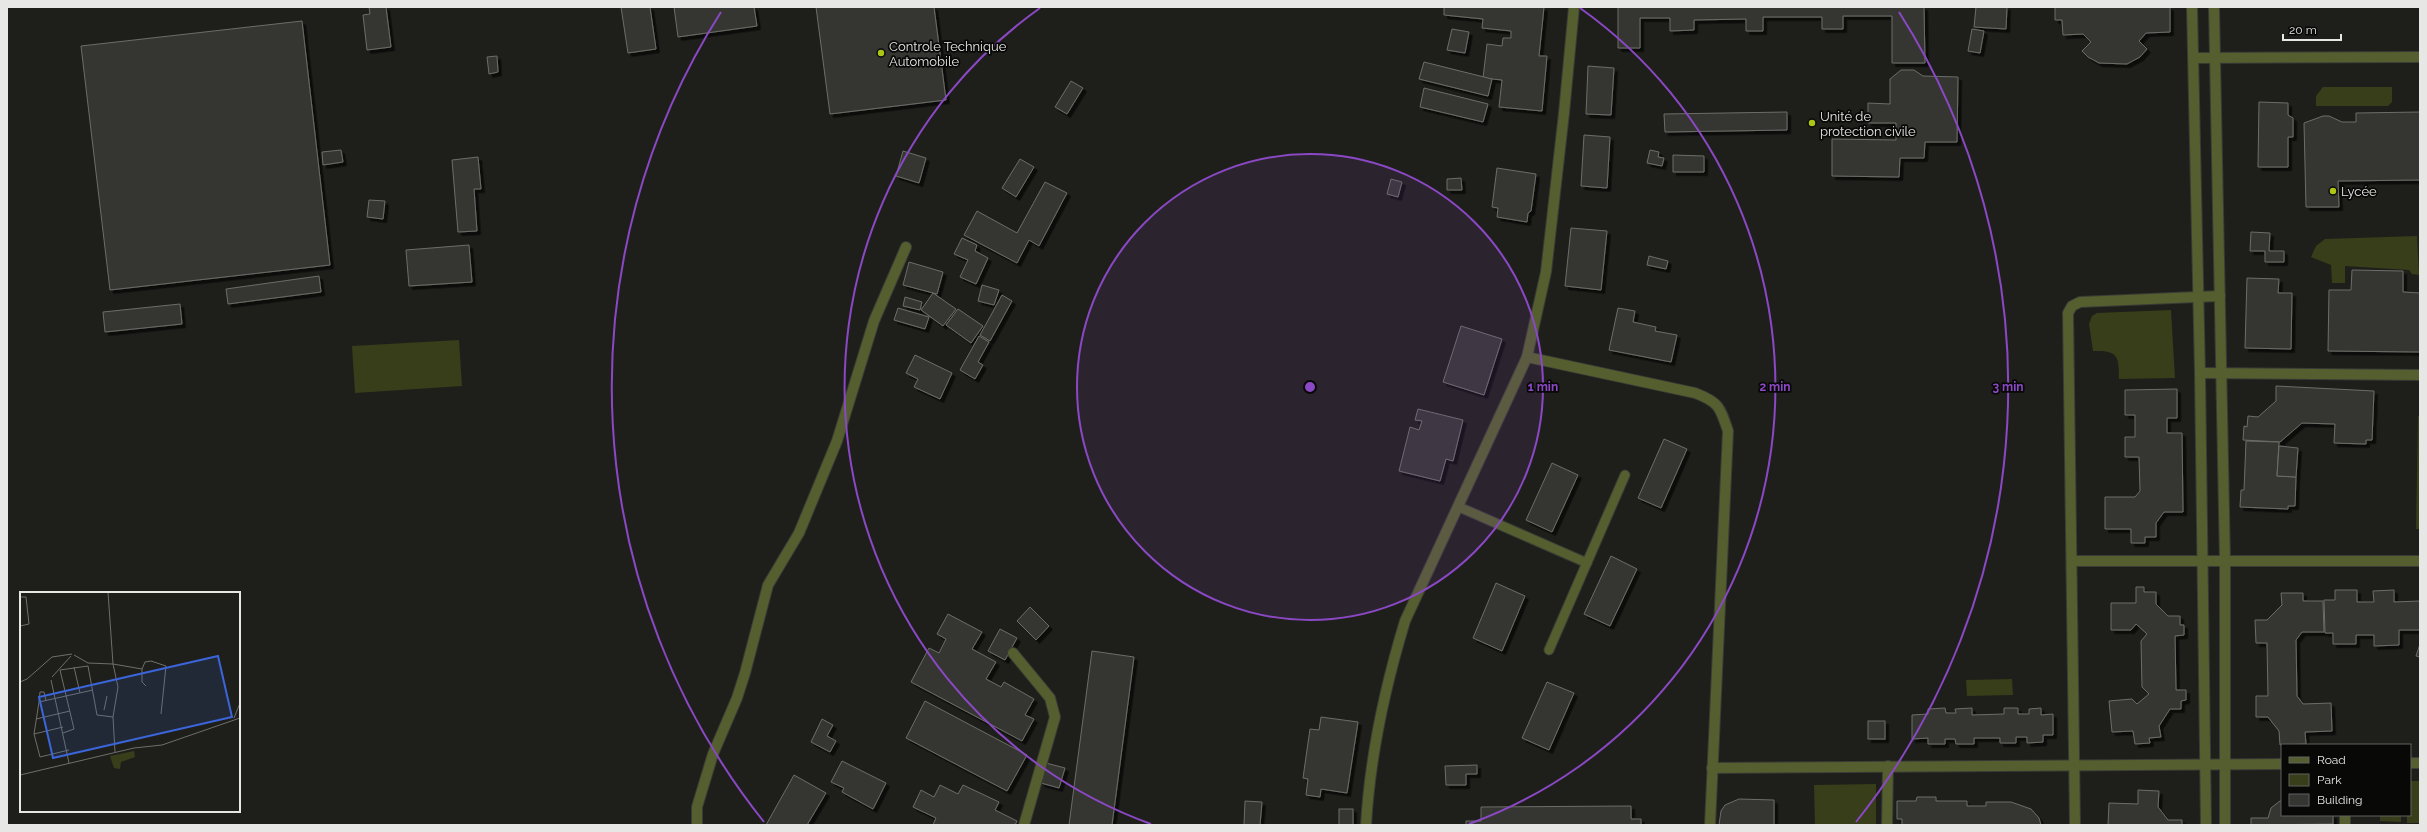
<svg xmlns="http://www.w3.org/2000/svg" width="2427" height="832" viewBox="0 0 2427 832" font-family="Raleway,sans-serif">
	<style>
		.green { fill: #373e19 }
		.building { fill: #353632; stroke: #6c6d68; filter: url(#shadow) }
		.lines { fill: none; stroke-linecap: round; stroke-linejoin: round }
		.lane-casing { stroke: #3a3b37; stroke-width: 11 }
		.street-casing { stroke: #3a3b37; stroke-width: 12 }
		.lane { stroke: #545e2e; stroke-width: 9 }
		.street { stroke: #545e2e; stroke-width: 10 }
		.ring { fill: none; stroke: #8b48c5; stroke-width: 2 }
		.poi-dot { fill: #acc613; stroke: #080807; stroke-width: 1.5 }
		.labels { text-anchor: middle; stroke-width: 3.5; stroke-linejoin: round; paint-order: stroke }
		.poi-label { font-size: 13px; fill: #e7e7e5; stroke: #080807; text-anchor: start }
		.inset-road { fill: none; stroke: #6e6f6c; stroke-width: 1 }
		.view { fill: #3b65da; fill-opacity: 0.15; stroke: #3b65da; stroke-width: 2 }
		.inset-edge { fill: none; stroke: #e7e7e5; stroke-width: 2 }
		.centre { fill: #8b48c5; stroke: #080807; stroke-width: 2 }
		.ring-label { font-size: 12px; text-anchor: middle; font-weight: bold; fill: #8b48c5; stroke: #080807; stroke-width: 3.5; stroke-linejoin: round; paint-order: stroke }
	</style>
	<defs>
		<filter id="shadow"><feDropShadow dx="3.5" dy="3.5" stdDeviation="0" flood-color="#0009"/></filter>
	</defs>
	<rect width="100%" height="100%" fill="#1e1f1b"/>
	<g class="green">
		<path d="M2323,87h69v15l-4,4h-72v-10z"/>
		<path d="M2417,236l2,39 -7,-1 -3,-4 -64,-4v17h-13l-1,-18 -20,-8 5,-11 9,-7z"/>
		<path d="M2171,310l4,68 -56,1c0,-23 -1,-29 -26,-28l-4,-27 3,-8 5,-3z"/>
		<path d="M459,340l3,46 -107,7 -3,-47z"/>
		<path d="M2418,416h2v113h-4z"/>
		<path d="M2012,679l1,16 -46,1 -1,-16z"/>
		<path d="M2410,781h10v42h-13v-8h3z"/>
		<path d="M1876,784v41h-61l-1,-40z"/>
		<path d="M2380,815h21v7l-21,-1z"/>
	</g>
	<g class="building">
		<path d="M369,7h17l5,40 -24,3 -4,-35 7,-1z"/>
		<path d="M621,7h29l6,42 -28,4z"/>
		<path d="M674,7h80l3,19 -79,11z"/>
		<path d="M816,7h118l12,93 -116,14z"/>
		<path d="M1444,7h100l-5,49h8l-5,55 -43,-4 3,-27 -19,-2 4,-34 15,2 1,-8h8v-7l-29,-3 1,-9 -39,-4z"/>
		<path d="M1618,7h306l1,56h-33v-47h-49v13h-21v-12h-59v14h-17v-12l-52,1v10l-24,1v-13h-30v30h-22z"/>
		<path d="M1976,7h31l-1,22 -32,-2z"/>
		<path d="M2055,7h115v25l-24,1 -7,8 8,8 -7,8 -13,7 -28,-1 -11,-6 -6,-6 9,-9 -8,-8 -20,1 -1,-15h-7z"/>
		<path d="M302,21l28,244 -220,25 -29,-244z"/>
		<path d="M1452,29l17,3 -4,21 -18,-3z"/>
		<path d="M1972,29l12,2 -4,22 -12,-2z"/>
		<path d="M497,56l1,16 -9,2 -2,-17z"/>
		<path d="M1424,62l68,17 -4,17 -69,-17z"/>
		<path d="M1588,66l26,2 -3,47 -25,-1z"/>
		<path d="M1901,70h13l9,6 35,1 -1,65h-32l-1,16h-24l-1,19 -67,-1v-37l64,1v-17h-28v-20l22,1v-25z"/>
		<path d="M1071,81l12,7 -16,26 -12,-7z"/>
		<path d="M1424,88l64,16 -5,18 -63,-15z"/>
		<path d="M2259,102l29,1v12l5,3v19h-5v30h-30z"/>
		<path d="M1787,112v18l-122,2 -1,-18z"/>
		<path d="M2420,112v68l-82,1 1,26h-33l-2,-84 19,-7h6l13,6h14v-9z"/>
		<path d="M1584,135l26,2 -3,51 -26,-2z"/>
		<path d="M341,150l2,12 -20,3 -1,-13z"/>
		<path d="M1650,150l9,2 -1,5 6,1 -2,8 -15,-3z"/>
		<path d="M903,151l23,7 -7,25 -23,-7z"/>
		<path d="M1673,155l31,1v16h-31z"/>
		<path d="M478,157l3,32h-7l3,42 -19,1 -6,-72z"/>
		<path d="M1020,159l14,8 -18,30 -14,-9z"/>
		<path d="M1497,168l39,6 -5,37 -3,2 -1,9 -30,-5 1,-9 -6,-1z"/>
		<path d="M1461,178l1,12h-15v-11z"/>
		<path d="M1391,179l11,3 -4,15 -11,-3z"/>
		<path d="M1045,182l22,11 -28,53 -10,-6 -12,23 -53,-28 13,-24 40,22z"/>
		<path d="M369,200l16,1 -2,18 -16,-2z"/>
		<path d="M1571,228l36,3 -6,59 -36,-4z"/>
		<path d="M2251,232l19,1 -1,18h15v11h-19v-11h-15z"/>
		<path d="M962,238l15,7 -2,6 13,7 -12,26 -16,-7 8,-17 -14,-6z"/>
		<path d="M469,245l3,37 -63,4 -3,-36z"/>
		<path d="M1649,256l19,5 -2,8 -19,-4z"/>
		<path d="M909,262l34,10 -6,22 -34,-9z"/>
		<path d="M2352,270l51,1v21l17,1v59l-92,-1 1,-61h22z"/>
		<path d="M319,276l2,16 -93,12 -2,-15z"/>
		<path d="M2247,278l32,1 -1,14h14l-1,56 -46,-1z"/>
		<path d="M982,285l17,5 -5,15 -16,-4z"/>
		<path d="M933,293l23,16 -13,17 -22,-16z"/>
		<path d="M1002,295l10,6 -22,40 -10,-6z"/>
		<path d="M905,297l17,5 -2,8 -17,-4z"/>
		<path d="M180,304l2,20 -77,8 -2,-20z"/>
		<path d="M898,308l31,9 -4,12 -31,-9z"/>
		<path d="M1618,308l17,3 -2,11 23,5 -1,4 22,4 -6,27 -62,-12z"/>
		<path d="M958,309l25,17 -12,17 -25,-18z"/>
		<path d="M1461,326l41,13 -18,56 -41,-13z"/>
		<path d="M979,336l10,6 -11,20 5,3 -8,14 -15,-9z"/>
		<path d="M915,355l37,18 -12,26 -26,-12 4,-8 -12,-6z"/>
		<path d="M2276,386l98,5 -2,49h-6v4l-32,-1 1,-19 -33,-1 -22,19 -37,-2 1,-14 3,1 1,-11 10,1 18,-16z"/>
		<path d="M2177,389v29h-10v15h15l1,79h-19l-8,11v14h-11v6h-14v-14h-26v-32h30l5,-6 -1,-34h-14v-20h10v-22h-10v-25z"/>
		<path d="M1418,409l45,11 -10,41 -7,-2 -6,22 -41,-10 11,-44 9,3 3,-9 -7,-1z"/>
		<path d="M1664,439l23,10 -26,59 -23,-10z"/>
		<path d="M2246,441l33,1 -2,34 19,1 -1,29h-7v3l-48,-2 1,-17h3z"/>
		<path d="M2279,446l19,2 -2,29 -19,-1z"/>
		<path d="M1552,463l26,12 -26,57 -26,-12z"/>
		<path d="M1611,556l26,13 -27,57 -26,-12z"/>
		<path d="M1496,583l29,13 -23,55 -29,-13z"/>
		<path d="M2136,587h8v5h12v12l12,12h12v9h4v10l-9,1 1,54h10v10l-5,1v8h-11l-11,17 2,11 -12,1 1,5 -15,1 -2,-13 -21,1 -3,-31 23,-2 5,5 12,-10 -7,-7 -1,-46 6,-7 -11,-10 -5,6h-20v-27h25z"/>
		<path d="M2335,590h22v12h17l-1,-11 21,-1v12l26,-1v29h-21v15l-25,1v-11h-18v9h-23v-11h-8l-1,-33h11z"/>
		<path d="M2281,593h22v8h20l1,31h-22l-6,8 1,56 6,8 28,-1 1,28 -27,1 1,12 -26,1 -1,-14 -11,-14h-12v-21h12l-1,-53h-11l-1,-23h12l15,-15z"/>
		<path d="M1030,607l19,19 -13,14 -19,-19z"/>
		<path d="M948,614l34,18 -10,17 24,13 -10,17 15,8 3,-5 30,17 -9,16 9,4 -12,22 -111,-59 18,-34 10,5 7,-14 -9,-5z"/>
		<path d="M1000,629l17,9 -12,22 -17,-9z"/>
		<path d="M2420,644v13l-4,-1z"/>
		<path d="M1092,651l42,6 -22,168h-43z"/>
		<path d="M1547,682l27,11 -25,57 -27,-12z"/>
		<path d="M925,701l102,54 -20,36 -101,-53z"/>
		<path d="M1945,708l1,5h10l-1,-4 17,-1v7l32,-1v-6h14v6h11v-5l12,-1v7l12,-1v21h-10v7l-16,1v-6h-11v6h-16v-5h-26v6h-18l-1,-5h-10v5h-17v-6l-16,1v-24l16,-1v-5z"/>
		<path d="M1321,717l37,5 -11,71 -26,-4 -1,8 -14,-2 2,-16 -5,-1 7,-49 9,1z"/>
		<path d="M822,719l11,6 -6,11 9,5 -6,11 -19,-10z"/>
		<rect x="1868" y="721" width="17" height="18"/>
		<path d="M842,761l44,22 -13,26 -31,-17 2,-4 -13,-6z"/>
		<path d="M1046,763l19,5 -6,20 -18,-5z"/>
		<path d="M1477,765v9h-11v11h-20l-1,-19z"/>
		<path d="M794,775l32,18 -19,32h-41z"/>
		<path d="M940,785l18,9 5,-9 36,17 -4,8 22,11 -2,4h-82l3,-7 -23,-11 8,-17 13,7z"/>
		<path d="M2138,790l21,1 -1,16 10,13h14v5h-74l1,-22 29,1z"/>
		<path d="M1917,797h19v4h31v5h19v-4h25l20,7 8,9 2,7h-139v-6h-5v-18h19z"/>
		<path d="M1739,799l35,1v25h-55l2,-14 4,-6z"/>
		<path d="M1245,801l17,1 -2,23h-16z"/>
		<path d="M2280,801h2v14h51v9l-82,1v-7h17l3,-10z"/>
		<path d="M1631,806v13h10v6h-175v-4h15v-14z"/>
		<rect x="1339" y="809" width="14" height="16"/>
	</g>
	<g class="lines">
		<defs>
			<g id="lane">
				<path d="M1459,507l128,56"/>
				<path d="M1549,650l76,-175"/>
			</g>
			<g id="street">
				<path d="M2192,7l8,366 6,452"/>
				<path d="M2214,7l11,554v264"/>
				<path d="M2194,58l226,-1"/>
				<path d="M1527,357l168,36c24,9 25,14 33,38l-18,394"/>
				<path d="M2200,373l220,2"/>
				<path d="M2072,561h348"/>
				<path d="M1013,653l37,45 5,19 -31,108"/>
				<path d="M2410,763h10"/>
				<path d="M1712,768l570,-4"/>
				<path d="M2345,815v10"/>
				<path d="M697,825v-18l16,-53 24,-56 8,-25 23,-88 31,-52 38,-92 37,-120 32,-74"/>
				<path d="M1366,825c4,-69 19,-138 39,-204l122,-264 19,-85 18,-159 10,-106"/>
				<path d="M1887,825l1,-59"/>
				<path d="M2075,825l-7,-512 4,-7 8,-4 140,-6"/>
			</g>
		</defs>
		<use href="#lane" class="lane-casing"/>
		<use href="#street" class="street-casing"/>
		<use href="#lane" class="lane"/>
		<use href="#street" class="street"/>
	</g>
	<circle cx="1310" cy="387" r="233" fill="#8b48c5" fill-opacity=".12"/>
	<g class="ring">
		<circle cx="1310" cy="387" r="233"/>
		<path d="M1151 824A465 465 0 0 1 1040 8M1580 8A465 465 0 0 1 1469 824"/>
		<path d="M764 822A698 698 0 0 1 721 12M1899 12A698 698 0 0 1 1856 822"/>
	</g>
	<g class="poi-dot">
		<circle cx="881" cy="53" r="4"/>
		<circle cx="1812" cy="123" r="4"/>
		<circle cx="2333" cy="191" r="4"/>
	</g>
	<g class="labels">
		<g class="poi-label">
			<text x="889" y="51">Controle Technique<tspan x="889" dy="15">Automobile</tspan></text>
			<text x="1820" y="121">Unité de<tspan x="1820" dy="15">protection civile</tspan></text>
			<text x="2341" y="196">Lycée</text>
		</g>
	</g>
	<g transform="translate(20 592)">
		<rect width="220" height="220" fill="#1e1f1b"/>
		<path d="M114,159l1,6 -14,5 -1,7 -6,-1 -4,-12z" fill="#373e19"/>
		<path class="inset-road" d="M88,0l5,72 29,5v13l4,4M0,5h6l3,27 -9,2M54,63l14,8 25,1 5,23 -5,30 2,35M54,75l6,26M122,77l3,-7 6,-1 15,5 -5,48M40,78l28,-4 9,49 16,2M40,78l14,59 -11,4M32,85l19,-21M31,88l18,83M0,90l7,-3 25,-22 20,-3M19,110l1,-10h4l2,9M84,118l3,-14M214,126l6,-15M16,127l34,-8M14,142l29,-7M49,158l-29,7 -6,-23 5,-32 54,-12M0,183l114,-27 28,-3 78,-27"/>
		<path class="view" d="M198,64l14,61 -179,41 -14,-61z"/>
		<rect width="220" height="220" class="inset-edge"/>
	</g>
	<circle cx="1310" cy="387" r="6" class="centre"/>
	<g class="ring-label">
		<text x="1543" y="391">1 min</text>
		<text x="1775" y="391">2 min</text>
		<text x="2008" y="391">3 min</text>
	</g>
	<rect width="2427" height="832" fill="none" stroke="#e7e7e5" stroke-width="16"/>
	<rect x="2281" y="744" width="130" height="72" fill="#080807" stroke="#616160"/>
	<rect x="2289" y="757" width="20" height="6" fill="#545e2e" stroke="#616160"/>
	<text x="2317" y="764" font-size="12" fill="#e7e7e5">Road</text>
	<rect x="2289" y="774" width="20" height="12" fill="#373e19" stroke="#616160"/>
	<text x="2317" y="784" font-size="12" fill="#e7e7e5">Park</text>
	<rect x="2289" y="794" width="20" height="12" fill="#353632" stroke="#616160"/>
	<text x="2317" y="804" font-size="12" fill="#e7e7e5">Building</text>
	<path d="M2283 34v6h58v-6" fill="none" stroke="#e7e7e5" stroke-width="2"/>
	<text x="2289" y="34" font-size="12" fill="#e7e7e5" stroke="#080807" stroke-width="3" paint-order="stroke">20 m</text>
</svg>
